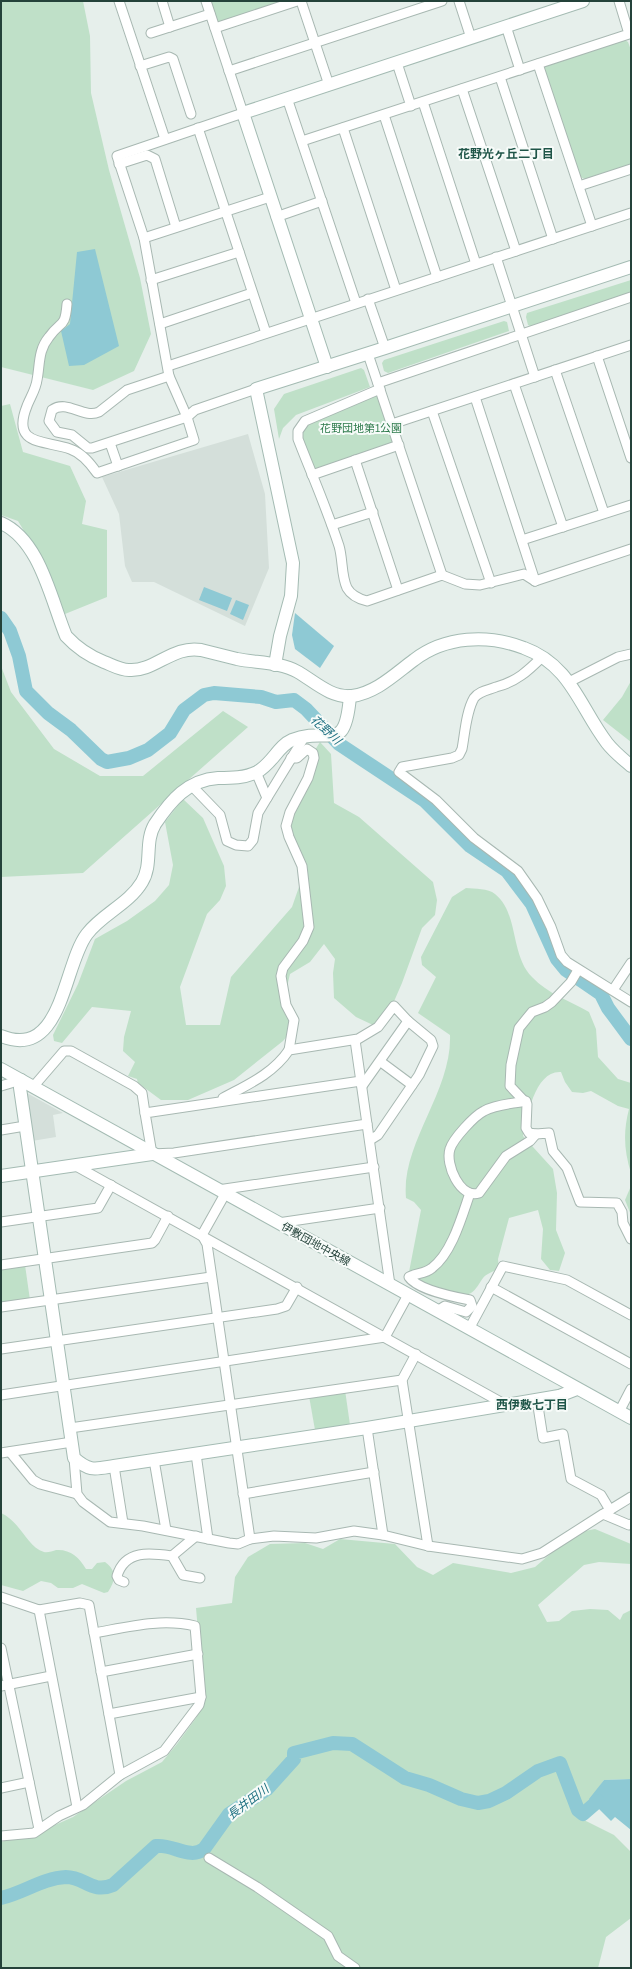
<svg xmlns="http://www.w3.org/2000/svg" width="632" height="1969" viewBox="0 0 632 1969" font-family="'Archivo Narrow','Noto Sans JP',sans-serif">
	<style>
		.built { fill: #d4dfda }
		.green { fill: #bfe0c8 }
		.water { fill: #8ec9d4 }
		.lines { fill: none; stroke-linecap: round; stroke-linejoin: round }
		.river { stroke: #8ec9d4; stroke-width: 14 }
		.street-casing { stroke: #a8b8b2; stroke-width: 11 }
		.secondary-casing { stroke: #a4bbb3; stroke-width: 14 }
		.street { stroke: #fff; stroke-width: 9 }
		.secondary { stroke: #fff; stroke-width: 12 }
		.labels { text-anchor: middle; stroke-width: 4; stroke-linejoin: round; paint-order: stroke }
		.park-label { font-size: 11px; fill: #2d7a4b; stroke: #f7fbf9 }
		.street-label { font-size: 11px; fill: #24423a; stroke: #f7fbf9 }
		.neighbourhood-label { font-size: 12px; font-weight: bold; fill: #1f5548; stroke: #f7fbf9 }
		.water-label { font-size: 12px; font-style: italic; fill: #1c6f80; stroke: #f7fbf9 }
	</style>
	<rect width="100%" height="100%" fill="#e6efeb"/>
	<g class="built">
		<path d="M248,434l17,60 4,74 -24,58 -91,-44h-22l-7,-16 -6,-52 -17,-37z"/>
		<path d="M25,1092l38,21 -10,2 3,22 -24,4z"/>
	</g>
	<g class="green">
		<path d="M1,1h82l7,35 1,57 18,77 31,108 11,56 -17,37 -41,19 -92,-23z"/>
		<path d="M210,1h76l-65,21 -5,-2z"/>
		<path d="M623,39l5,3 3,8v115l-46,14 -5,-2 -36,-108 2,-5z"/>
		<path d="M631,280v14l-99,33 -4,-2 -2,-8 1,-4z"/>
		<path d="M504,321l3,1 2,9 -121,42 -4,-2 -2,-8 2,-3z"/>
		<path d="M361,368l3,2 6,17 -74,28 -13,13 -4,11 -5,-30 10,-15z"/>
		<path d="M375,394l4,2 14,43 -3,6 -74,24 -5,-3 -11,-35 6,-7z"/>
		<path d="M10,404l13,48 47,14 16,35 -4,23 25,6v67l-42,17 -27,-60 -20,-33 -17,-6v-109z"/>
		<path d="M1,666l10,26 43,57 46,27h43l80,-65 25,16 -165,146 -82,4z"/>
		<path d="M631,681v61l-28,-22 19,-23z"/>
		<path d="M320,742l11,12 3,49 25,14 74,65 4,18 -2,15 -13,13 -20,55 -10,23 -15,17 -4,2 -17,-8 -22,-19 -1,-25 2,-14 -11,-15 -14,18 -20,12 -5,21 8,34 -10,12 -49,39 -46,20h-27l-23,-17 -1,-4 -9,-3 7,-14 -12,-11 1,-14 7,-26 -39,-4 -30,36 -8,-2 -1,-6 25,-51 17,-45 32,-18 28,-20 14,-16 4,-20 -8,-43 18,-23 20,19 21,48 2,20 -6,14 -13,14 -27,73 6,38h34l11,-48 61,-70 15,-43 -13,-24 -4,-16 8,-18 17,-56z"/>
		<path d="M466,888c9,1 22,0 29,6 24,19 15,61 37,83 16,17 38,24 57,35l7,17 2,28 20,22 13,4v90c-7,-22 -8,-41 -2,-64l-11,-3 -27,-15 -8,2 -11,-1 -7,-10 -4,-10c-26,-2 -34,45 -38,64l30,33 4,24 -1,37 9,23 -6,18 -9,-1 -9,-11 2,-30 -5,-19 -29,8 -11,41 1,10c-5,2 -13,5 -16,9 -4,5 -6,11 -12,15 -14,9 -53,-9 -62,-21l12,-62 -7,-8 -8,-4c-5,-55 46,-106 44,-163l-32,-22 18,-36 -14,-12 -1,-8 31,-60z"/>
		<path d="M631,1186v29l-6,-15z"/>
		<path d="M25,1265l5,35 -29,4v-36z"/>
		<path d="M345,1390l5,35 -35,5 -6,-34z"/>
		<path d="M1,1513c20,9 26,34 43,39 3,1 9,-1 12,-2 14,-1 23,7 30,19h6l5,-6 8,-1c12,9 11,18 3,30l-4,1 -22,-9 -9,4h-15l-7,-5 -10,-2 -18,10 -22,-6z"/>
		<path d="M595,1529l36,15v20l-32,-2 -15,3 -46,40 9,17 12,-1 13,-10 18,-2 18,1 12,10 3,-6 8,-4v169l-27,1 -26,37 36,18 17,17v66l-25,19 -8,31h-597v-126l45,-13 27,-12 53,-36 36,-19 15,-18 19,-26 8,-17 -8,-93 36,-5 3,-26 13,-20 22,-13 35,-1 18,6 17,-10 55,5 22,23 16,8 20,-12 58,10 24,-6 40,-34z"/>
	</g>
	<g class="water">
		<path d="M95,249l24,97 -35,19 -15,1 -8,-35 9,-7 7,-72z"/>
		<path d="M204,587l28,11 -5,13 -28,-11z"/>
		<path d="M236,600l13,5 -6,15 -13,-6z"/>
		<path d="M295,613l39,33 -14,22 -25,-19 -3,-14z"/>
		<path d="M631,1779v51l-16,-13 -4,4 -22,-22 15,-19z"/>
	</g>
	<g class="lines">
		<g class="river">
			<path d="M1,618l9,13 9,25 7,35 22,22 23,17 30,29 6,3 22,-4 19,-8 22,-17 14,-23 20,-15 10,-2 47,4 15,5 18,-2 12,9 33,35 86,57 45,45 37,25 25,33 25,55 9,11 35,24 7,14 23,31"/>
			<path d="M1,1898c22,-5 42,-20 65,-21 19,0 26,17 47,8l43,-39c17,-2 34,14 48,3l25,-35 38,-25 27,-30v-6l39,-10 19,1 53,34 24,7 32,14 17,4 11,-2 17,-8 32,-22 22,-8 18,47 5,4 15,-13"/>
		</g>
		<defs>
			<g id="street">
				<path d="M119,1l46,138"/>
				<path d="M162,1l8,26"/>
				<path d="M301,1l28,84"/>
				<path d="M459,1l12,37"/>
				<path d="M506,26l14,44"/>
				<path d="M215,28l82,-27"/>
				<path d="M151,33l59,-19"/>
				<path d="M397,63l14,43"/>
				<path d="M538,64l54,162"/>
				<path d="M140,66l29,-9 4,2 18,55"/>
				<path d="M229,71l213,-70"/>
				<path d="M500,77l53,162"/>
				<path d="M462,89l54,162"/>
				<path d="M287,98l69,205"/>
				<path d="M423,102l53,162"/>
				<path d="M384,115l53,162"/>
				<path d="M198,128l68,205"/>
				<path d="M343,128l53,162"/>
				<path d="M302,141l327,-107 -10,-33"/>
				<path d="M119,164l28,-9 8,4 21,68"/>
				<path d="M579,186l52,-17"/>
				<path d="M276,217l46,-16"/>
				<path d="M144,238l126,-41"/>
				<path d="M496,257l39,120"/>
				<path d="M151,280l88,-28"/>
				<path d="M368,299l17,49"/>
				<path d="M67,304c-2,25 -6,16 -18,33 -11,13 -9,28 -12,43 -1,9 -7,18 -10,26 -16,40 17,34 43,43 12,4 20,14 27,24l97,-33 -7,-23 -18,-41 -25,-138 -27,-82 126,-43 -37,-112"/>
				<path d="M160,324l92,-31"/>
				<path d="M368,354l74,221"/>
				<path d="M597,356l34,102"/>
				<path d="M168,366l463,-153"/>
				<path d="M555,370l49,143"/>
				<path d="M169,376l-42,14 -28,22c-16,7 -32,-13 -47,-2l-3,11 8,11 15,3 16,13h4l95,-31 8,-7 61,-21"/>
				<path d="M378,383l253,-86"/>
				<path d="M514,384l49,143"/>
				<path d="M380,389l-75,32 -7,10v8c14,36 29,70 41,107 4,13 2,29 8,42 4,7 12,11 20,13l75,-26 23,9 15,1 44,-11 11,7"/>
				<path d="M475,397l60,184"/>
				<path d="M432,411l59,172"/>
				<path d="M392,424l239,-79"/>
				<path d="M110,443l8,23"/>
				<path d="M355,460l43,130"/>
				<path d="M312,475l87,-30"/>
				<path d="M332,525l41,-13"/>
				<path d="M522,540l109,-35"/>
				<path d="M535,581l96,-32"/>
				<path d="M542,657c-14,14 -26,25 -46,30 -7,3 -17,4 -22,11 -8,14 -9,35 -12,51l-3,6 -7,3 -50,9 -3,5 37,28 38,38 44,33 19,27 14,29 10,28 6,7 64,40"/>
				<path d="M569,682l49,-25 13,-3"/>
				<path d="M191,785l29,30 7,26 9,4 12,1 5,-6 5,-27 9,-15 -11,-26"/>
				<path d="M267,798l38,-62"/>
				<path d="M578,970l-7,12 -19,20 -7,5 -13,5 -13,16 -8,37 -1,21 17,18 -1,24 3,5 7,1 13,-1 4,18 14,17 13,34 37,1 5,9 1,11 8,16"/>
				<path d="M613,990l18,-27"/>
				<path d="M355,1040l35,245"/>
				<path d="M289,1050l5,-30 -8,-15 -5,-29 2,-8 20,-27 6,-14 -7,-61 -13,-29 -3,-11 4,-14 18,-34 6,-20 -1,-5 -6,-4 -10,9h-6"/>
				<path d="M381,1062l31,23"/>
				<path d="M361,1081l-216,32 7,41 22,-1 193,-29"/>
				<path d="M1,1086l20,-6"/>
				<path d="M362,1086l46,-65 23,19 2,6 -14,29 -41,60 -8,5"/>
				<path d="M33,1087l31,-36h7l63,35 8,7 3,20"/>
				<path d="M223,1098c24,-13 50,-24 66,-48l69,-11 20,-12 16,-21 14,15"/>
				<path d="M526,1101c-14,3 -29,3 -42,10 -10,5 -31,28 -34,38 -5,15 10,50 29,44l27,-37 24,-15 6,-7"/>
				<path d="M1,1130l24,-4"/>
				<path d="M76,1166l430,239"/>
				<path d="M218,1190l156,-23"/>
				<path d="M1,1222l97,-14 13,-23"/>
				<path d="M278,1223l102,-15"/>
				<path d="M202,1235l5,9 43,295"/>
				<path d="M202,1235l23,-41"/>
				<path d="M1,1265l151,-22 3,-3 13,-24"/>
				<path d="M491,1287l140,77"/>
				<path d="M1,1307l210,-30"/>
				<path d="M437,1311l8,-5 21,6 6,-6 -2,-6c-16,-3 -52,-10 -61,-23 7,-4 16,-3 23,-9 20,-15 30,-52 38,-75"/>
				<path d="M469,1329l34,-63 64,14 64,35"/>
				<path d="M1,1349l276,-40 9,-3 11,-19"/>
				<path d="M416,1354l-14,26 26,166"/>
				<path d="M1,1395l384,-58 23,-42"/>
				<path d="M537,1400l6,38 20,-4 8,45 30,16 9,15"/>
				<path d="M619,1412l12,-23"/>
				<path d="M70,1428l332,-48"/>
				<path d="M367,1428l16,107"/>
				<path d="M10,1452l23,28 7,4 37,10"/>
				<path d="M1,1453l71,-11"/>
				<path d="M196,1454l12,85"/>
				<path d="M74,1458l3,36 6,8 27,20 33,4 86,17 9,1 12,-5 24,-3 42,2 38,-7 29,4 45,11 94,13 20,-6 61,-39 26,11 2,-1"/>
				<path d="M154,1460l12,70"/>
				<path d="M114,1466l9,57"/>
				<path d="M243,1494l131,-22"/>
				<path d="M605,1513l26,-16"/>
				<path d="M172,1556l11,19 17,3"/>
				<path d="M124,1582l-5,-2 -2,-4c8,-27 34,-23 55,-20l24,-20"/>
				<path d="M1,1597l38,13 41,-7 9,2 31,170"/>
				<path d="M39,1610l38,197"/>
				<path d="M1,1648l38,181"/>
				<path d="M101,1672l97,-18"/>
				<path d="M1,1686l50,-10"/>
				<path d="M109,1714l92,-17"/>
				<path d="M1,1788l28,-6"/>
				<path d="M1,1836l33,-3 25,-17 24,-11 37,-30 44,-24 35,-46 2,-8 -6,-71c-34,-8 -67,1 -101,7"/>
				<path d="M209,1858l48,29 71,49 10,20 17,12"/>
			</g>
			<g id="secondary">
				<path d="M327,367l-84,-254 340,-112"/>
				<path d="M1,523c39,17 50,77 65,113 11,12 23,20 38,26 8,3 16,8 25,8 25,2 44,-25 72,-20 12,3 24,6 36,9 20,4 43,3 61,13 17,10 33,26 54,24 24,-3 43,-22 62,-36 31,-24 74,-26 110,-12 47,17 56,60 83,95 7,9 16,16 24,23"/>
				<path d="M275,665l5,-29 11,-40 2,-33 -37,-174 129,-41 246,-81"/>
				<path d="M1,1036c62,25 62,-71 86,-102 15,-20 42,-30 55,-52 11,-18 2,-40 13,-58 16,-24 33,-44 63,-46 13,0 27,0 39,-6 16,-9 21,-26 35,-32 37,-15 53,17 58,-44"/>
				<path d="M1,1069l630,349"/>
				<path d="M21,1080l-1,8 54,370c16,14 21,11 40,8l253,-38 192,-32 18,-7"/>
				<path d="M1,1176l151,-22"/>
			</g>
		</defs>
		<use href="#street" class="street-casing"/>
		<use href="#secondary" class="secondary-casing"/>
		<use href="#street" class="street"/>
		<use href="#secondary" class="secondary"/>
	</g>
	<g class="labels">
		<g class="park-label">
			<text x="361" y="432">花野団地第1公園</text>
		</g>
		<g class="street-label">
			<text transform="translate(316 1244) rotate(29)" y="4">伊敷団地中央線</text>
		</g>
		<g class="neighbourhood-label">
			<text x="506" y="158">花野光ヶ丘二丁目</text>
			<text x="532" y="1409">西伊敷七丁目</text>
		</g>
		<g class="water-label">
			<text transform="translate(326 730) rotate(43)" y="4">花野川</text>
			<text transform="translate(248 1802) rotate(-37)" y="4">長井田川</text>
		</g>
	</g>
	<rect width="632" height="1969" fill="none" stroke="#24423a" stroke-width="4"/>
</svg>
